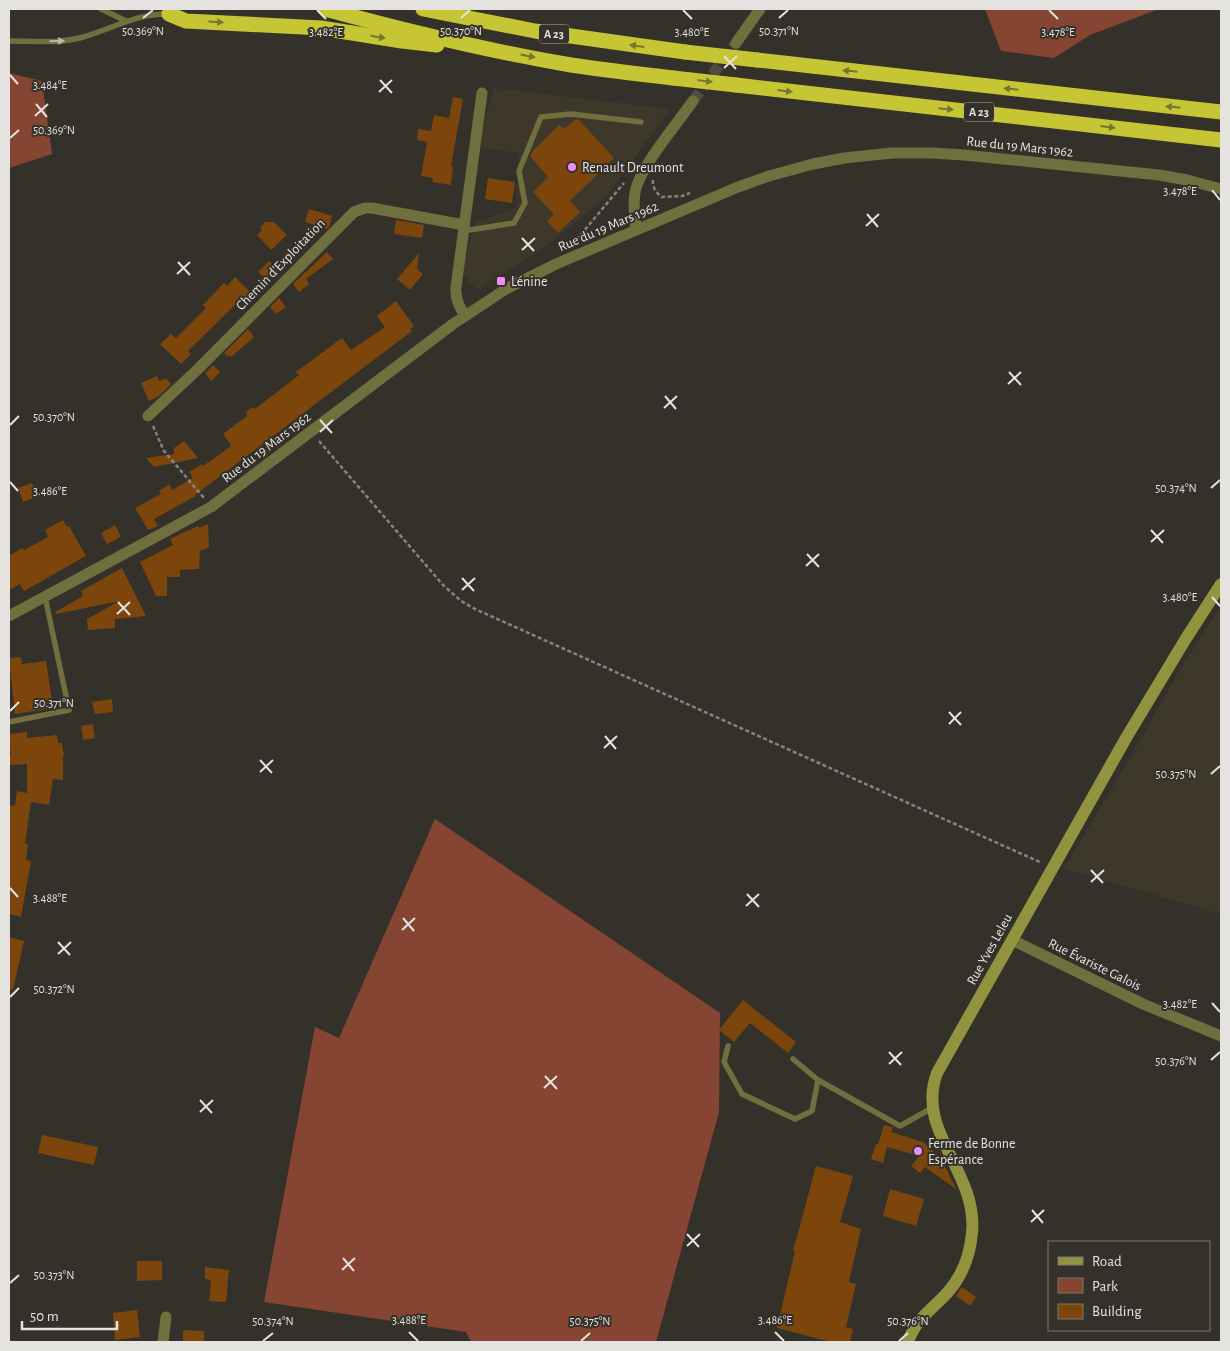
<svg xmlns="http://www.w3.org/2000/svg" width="1230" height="1351" viewBox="0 0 1230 1351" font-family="'Alegreya Sans',sans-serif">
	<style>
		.built { fill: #3e382b }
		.green { fill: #854532 }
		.building { fill: #7b450b }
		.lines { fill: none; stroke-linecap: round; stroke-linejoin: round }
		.street-tunnel { stroke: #4f4c45; stroke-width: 11; stroke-dasharray: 11 5.5; stroke-linecap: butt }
		.path { stroke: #86847e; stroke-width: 2.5; stroke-dasharray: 4 2.5; stroke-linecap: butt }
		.lane { stroke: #70703e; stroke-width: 5.5 }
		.street { stroke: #70703e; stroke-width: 11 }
		.secondary { stroke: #92933e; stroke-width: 12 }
		.highway { stroke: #c6c533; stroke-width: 15 }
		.highway-bridge { stroke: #c6c533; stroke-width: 15 }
		.oneway { fill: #76742e }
		.oneway2 { fill: #bcbba7 }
		.ticks { fill: none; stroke: #e5e3df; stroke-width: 2 }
		.poi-dot { fill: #ee8bf7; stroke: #34312a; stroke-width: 2 }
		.labels { text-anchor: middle; stroke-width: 4; stroke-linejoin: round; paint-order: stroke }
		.shield { fill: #34312a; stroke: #b0aea9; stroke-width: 1 }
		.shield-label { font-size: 12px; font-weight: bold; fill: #e5e3df }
		.street-label { font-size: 14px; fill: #e5e3df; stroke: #34312a }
		.poi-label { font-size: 14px; fill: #e5e3df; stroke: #34312a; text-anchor: start }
		.ticks-label { font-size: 12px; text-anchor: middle; fill: #e5e3df; stroke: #34312a; stroke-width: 4; stroke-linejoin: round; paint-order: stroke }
	</style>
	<rect width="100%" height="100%" fill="#34312a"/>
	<g class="built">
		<path d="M494,88l176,21 -63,87 -59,49 -71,45 -16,-18 15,-50 40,-14 3,-55 -42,-6z"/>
		<path d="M1221,607v307l-157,-45 79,-133 37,-67z"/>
	</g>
	<g class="green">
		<path d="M985,9h174l-69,26 -36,23 -53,-7z"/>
		<path d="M9,73l33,8 10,73 -43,14z"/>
		<path d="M435,819l285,194 -1,99 -63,230h-185l-5,-10 -202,-30 51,-275 24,11z"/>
	</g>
	<g class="building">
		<path d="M453,97l10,2 -12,67 2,1 -2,18 -19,-3 1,-4 -12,-2 6,-34 -10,-2 1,-11 13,2 3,-16 15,3z"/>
		<path d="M576,119l3,1 35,38 -44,43 10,11 -22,21 -11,-12 7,-7 -21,-22 15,-15 -18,-21 2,-4 27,-27 5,4z"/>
		<path d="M488,178l27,4 -3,21 -27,-4z"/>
		<path d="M309,209l23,7 -3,11 -2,2 -22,-7z"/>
		<path d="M396,220l28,5 -2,13 -28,-4z"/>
		<path d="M265,222h9l13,13 -16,15 -14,-15 5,-5 -2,-2z"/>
		<path d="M327,252l6,7 -27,20 3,5 -10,8 -6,-8z"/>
		<path d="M419,253l-2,16 6,5 -13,16 -13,-11z"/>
		<path d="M269,261l8,8 -10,11 -9,-8z"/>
		<path d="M235,277l16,16 -8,9 -3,-2 -52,51 3,3 -10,10 -21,-20 11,-10 5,4 30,-30 -3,-3 21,-22 3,3z"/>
		<path d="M279,298l7,9 -10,7 -6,-7z"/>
		<path d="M396,301l18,25 -4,3 2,2 -197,149 -20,15 1,1 -42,23 4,7 -10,4 -13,-22 26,-14 -2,-3 10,-7 3,6 21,-12 -4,-6 13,-8 1,2 27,-19 1,-2 -8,-11 24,-18 -1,-4 7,-5 2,2 44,-34 -3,-3 46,-34 9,12 34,-23 -8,-11z"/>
		<path d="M248,329l6,8 -23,20 -1,-2 -2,2 -4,-4z"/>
		<path d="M213,365l7,7 -9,9 -6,-8z"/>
		<path d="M157,376l2,5 7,-3 5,6 -12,12 -10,5 -8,-18z"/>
		<path d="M184,441l14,17 -44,9 -8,-9 28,-4v-6z"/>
		<path d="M32,483l7,13 -16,6 -5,-14z"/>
		<path d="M63,520l4,7 2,-1 17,30 -62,35 -4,-7 -11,6v-34l13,-8 2,2 24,-13 -3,-7z"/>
		<path d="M208,524l1,23 -9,4 -1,18 -19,1v7h-13v19h-11l-16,-34 33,-17 -3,-6 28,-13 1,2z"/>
		<path d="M115,525l6,12 -14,7 -6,-11z"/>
		<path d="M122,568l24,48 -31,3v9l-27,2 -1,-11 32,-18 -63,13 -1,-2 28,-16 -2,-5z"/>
		<path d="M21,657l1,7 24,-3 7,47 -38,6 -6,-56z"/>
		<path d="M112,699l1,13 -18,2 -3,-12z"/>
		<path d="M93,724l2,14 -12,2 -2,-14z"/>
		<path d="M27,732v6l30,-3 1,8h4l2,13h-1v24l-10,-1 -4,26 -18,-3 -6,42h3l-2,16 5,1 -10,56 -12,-3v-109l6,1 2,-15 10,2v-29l-18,1v-10h2l-2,-21z"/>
		<path d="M9,937l15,4 -11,49 -4,-1z"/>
		<path d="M743,1000l53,42 -8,11 -38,-30 -16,19 -15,-12z"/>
		<path d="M884,1125l9,2 -2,5 32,10 18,16 15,31 -31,-22 -5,6 -9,-7 8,-10 -32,-9 -4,16 -12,-4 5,-15h2z"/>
		<path d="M42,1135l56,12 -4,18 -56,-12z"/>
		<path d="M816,1166l37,10 -13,46 21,7 -12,53 7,2 -10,43 7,2 -3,13h-19l-54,-14 18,-77h-2z"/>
		<path d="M890,1189l34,10 -8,27 -33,-10z"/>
		<path d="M137,1261h25v19l-25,1z"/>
		<path d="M205,1267l24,3 -3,32 -17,-1 2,-21 -6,-1z"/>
		<path d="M962,1287l14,10 -6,9 -14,-10z"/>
		<path d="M137,1310l3,27 -25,3 -2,-27z"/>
		<path d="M183,1330l21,1v11h-21z"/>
	</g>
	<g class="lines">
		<path class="street-tunnel" d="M693,101l43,-58"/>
		<g class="path">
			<path d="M653,180c-1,7 3,13 9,17l20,-1 8,-3"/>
			<path d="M565,246l13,-8 46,-55"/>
			<path d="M153,426l11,25 40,47"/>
			<path d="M319,441l124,144 18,16 14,8 567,254"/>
		</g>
		<g class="lane">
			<path d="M101,9l25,12"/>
			<path d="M9,41c24,0 50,3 74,-4 29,-8 54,-24 86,-23"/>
			<path d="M463,231l51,-8 11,-20 -6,-32 22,-54 30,-3 70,8"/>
			<path d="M9,722l60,-12 -24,-113"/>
			<path d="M728,1046l-4,16 18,32 53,25 17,-8 6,-31 82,46 32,-18"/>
			<path d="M793,1059l25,21"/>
		</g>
		<g class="street">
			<path d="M736,43l24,-34"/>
			<path d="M636,230c-1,-14 -4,-28 0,-42 8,-26 41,-64 57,-87"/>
			<path d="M465,316c-6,-10 -10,-18 -9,-29l26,-194"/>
			<path d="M148,416l49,-46 157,-158 11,-4h7l92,17"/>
			<path d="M9,616l202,-109 242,-183 53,-35 50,-25 182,-77 31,-11 44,-12 31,-6 48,-5h40l32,2 195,20 28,5 34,9"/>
			<path d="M1012,940l131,64 78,32"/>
			<path d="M163,1342l3,-25"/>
		</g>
		<path class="secondary" d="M908,1342c8,-24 24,-32 40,-50 14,-16 22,-37 24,-59 6,-62 -57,-101 -35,-160l189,-335 59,-98 36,-56"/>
		<g class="highway">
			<path d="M325,9c81,22 163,42 246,56 34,5 68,9 102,13"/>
			<path d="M423,9l112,22 150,21"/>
			<path d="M169,14l17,7 135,7 81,13 35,4"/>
			<path d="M757,60l464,52"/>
			<path d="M736,85l485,55"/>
		</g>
		<g class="highway-bridge">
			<path d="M685,52l72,8"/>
			<path d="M673,78l63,7"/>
		</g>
	</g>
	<defs><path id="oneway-solid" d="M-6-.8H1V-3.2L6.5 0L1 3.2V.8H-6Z" transform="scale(1.25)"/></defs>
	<g class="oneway">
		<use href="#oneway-solid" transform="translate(216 22) rotate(3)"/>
		<use href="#oneway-solid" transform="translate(378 37) rotate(9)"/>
		<use href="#oneway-solid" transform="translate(637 46) rotate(-172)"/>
		<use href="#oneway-solid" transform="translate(528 56) rotate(11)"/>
		<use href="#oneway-solid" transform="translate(850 71) rotate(-174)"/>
		<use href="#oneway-solid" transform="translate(705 81) rotate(7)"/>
		<use href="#oneway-solid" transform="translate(1011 89) rotate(-174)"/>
		<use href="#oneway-solid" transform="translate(785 91) rotate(7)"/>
		<use href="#oneway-solid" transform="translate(1173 107) rotate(-174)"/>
		<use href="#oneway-solid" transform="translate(946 109) rotate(6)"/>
		<use href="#oneway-solid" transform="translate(1108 127) rotate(7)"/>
	</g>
	<use class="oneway2" href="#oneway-solid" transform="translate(57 41) rotate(-1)"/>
	<path class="ticks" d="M317,10l9,9M683,10l9,9M1049,10l9,9M143,18l10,-8M461,18l9,-8M779,18l9,-8M724,56l12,13M724,68l13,-12M10,75l8,9M380,80l12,13M379,92l13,-12M36,104l11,13M35,116l13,-12M10,138l9,-8M1212,190l8,10M867,214l11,13M866,226l13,-12M522,238l12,13M522,250l13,-12M178,262l12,13M177,274l13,-12M1009,372l12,13M1008,384l13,-12M665,396l11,13M664,408l13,-12M320,420l12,13M10,425l9,-9M320,432l13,-12M10,482l8,9M1211,488l9,-8M1151,530l12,13M1151,542l13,-12M807,554l12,13M806,566l13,-12M462,578l12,13M462,590l13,-12M1212,597l8,9M118,602l12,13M117,614l13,-12M10,711l9,-9M949,712l12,13M949,724l12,-12M605,736l11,13M604,748l13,-12M260,760l12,13M260,772l13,-12M1211,774l9,-8M1091,870l12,13M1091,882l13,-12M10,888l8,9M747,894l12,13M746,906l13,-12M403,918l11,13M402,930l13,-12M58,942l12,13M58,954l13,-12M10,997l9,-9M1212,1003l8,9M889,1052l12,13M1211,1060l9,-8M889,1064l13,-12M545,1076l12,13M544,1088l13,-12M200,1100l12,13M200,1112l13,-12M1032,1210l11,13M1031,1222l13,-12M687,1234l12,13M687,1246l13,-12M343,1258l11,13M342,1270l13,-12M10,1283l9,-8M409,1332l9,9M775,1332l9,9M263,1341l10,-8M581,1341l9,-8M899,1341l9,-8"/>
	<g class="poi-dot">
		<circle cx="572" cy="167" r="5"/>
		<rect x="496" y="276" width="10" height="10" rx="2.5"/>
		<circle cx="918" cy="1151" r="5"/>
	</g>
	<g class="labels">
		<g class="shield">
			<rect x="539" y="24.5" width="30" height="19" rx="4"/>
			<rect x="964" y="102.5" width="30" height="19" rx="4"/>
		</g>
		<g class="shield-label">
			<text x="554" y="38">A 23</text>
			<text x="979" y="116">A 23</text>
		</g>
		<g class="street-label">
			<text transform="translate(1020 146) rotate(6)" y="5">Rue du 19 Mars 1962</text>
			<text transform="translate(608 226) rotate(-23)" y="5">Rue du 19 Mars 1962</text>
			<text transform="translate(280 264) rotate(-46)" y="5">Chemin d'Exploitation</text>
			<text transform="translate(266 447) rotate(-37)" y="5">Rue du 19 Mars 1962</text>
			<text transform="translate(989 949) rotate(-61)" y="5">Rue Yves Leleu</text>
			<text transform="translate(1095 964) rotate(26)" y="5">Rue Évariste Galois</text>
		</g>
		<g class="poi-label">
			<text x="582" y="172">Renault Dreumont</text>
			<text x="511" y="286">Lénine</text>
			<text x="928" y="1148">Ferme de Bonne<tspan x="928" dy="16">Espérance</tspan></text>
		</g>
	</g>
	<g class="ticks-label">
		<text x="143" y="35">50.369°N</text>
		<text x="461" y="35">50.370°N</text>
		<text x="779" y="35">50.371°N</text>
		<text x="326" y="36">3.482°E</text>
		<text x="692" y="36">3.480°E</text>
		<text x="1058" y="36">3.478°E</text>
		<text x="50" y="89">3.484°E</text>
		<text x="54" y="134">50.369°N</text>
		<text x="1180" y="195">3.478°E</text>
		<text x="54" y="421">50.370°N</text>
		<text x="1176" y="492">50.374°N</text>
		<text x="50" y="495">3.486°E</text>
		<text x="1180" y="601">3.480°E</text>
		<text x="54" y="707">50.371°N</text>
		<text x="1176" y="778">50.375°N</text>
		<text x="50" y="902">3.488°E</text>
		<text x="54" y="993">50.372°N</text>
		<text x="1180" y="1008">3.482°E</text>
		<text x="1176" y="1065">50.376°N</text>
		<text x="54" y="1279">50.373°N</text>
		<text x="409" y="1324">3.488°E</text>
		<text x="775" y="1324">3.486°E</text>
		<text x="273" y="1325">50.374°N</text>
		<text x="590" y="1325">50.375°N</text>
		<text x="908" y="1325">50.376°N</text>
	</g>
	<rect width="1230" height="1351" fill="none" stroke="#e5e3df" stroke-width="20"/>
	<rect x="1048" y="1241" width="162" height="90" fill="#34312a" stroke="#7b7872"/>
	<rect x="1058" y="1257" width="25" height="8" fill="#92933e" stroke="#7b7872"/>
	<text x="1092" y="1266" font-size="15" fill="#e5e3df">Road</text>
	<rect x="1058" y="1278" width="25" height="15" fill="#854532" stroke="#7b7872"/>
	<text x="1092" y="1291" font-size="15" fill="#e5e3df">Park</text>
	<rect x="1058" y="1304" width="25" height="15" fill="#7b450b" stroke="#7b7872"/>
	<text x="1092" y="1316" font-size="15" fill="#e5e3df">Building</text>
	<path d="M22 1321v8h95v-8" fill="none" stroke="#e5e3df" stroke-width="2.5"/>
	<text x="30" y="1321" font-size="15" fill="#e5e3df" stroke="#34312a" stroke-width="4" paint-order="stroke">50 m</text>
</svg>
